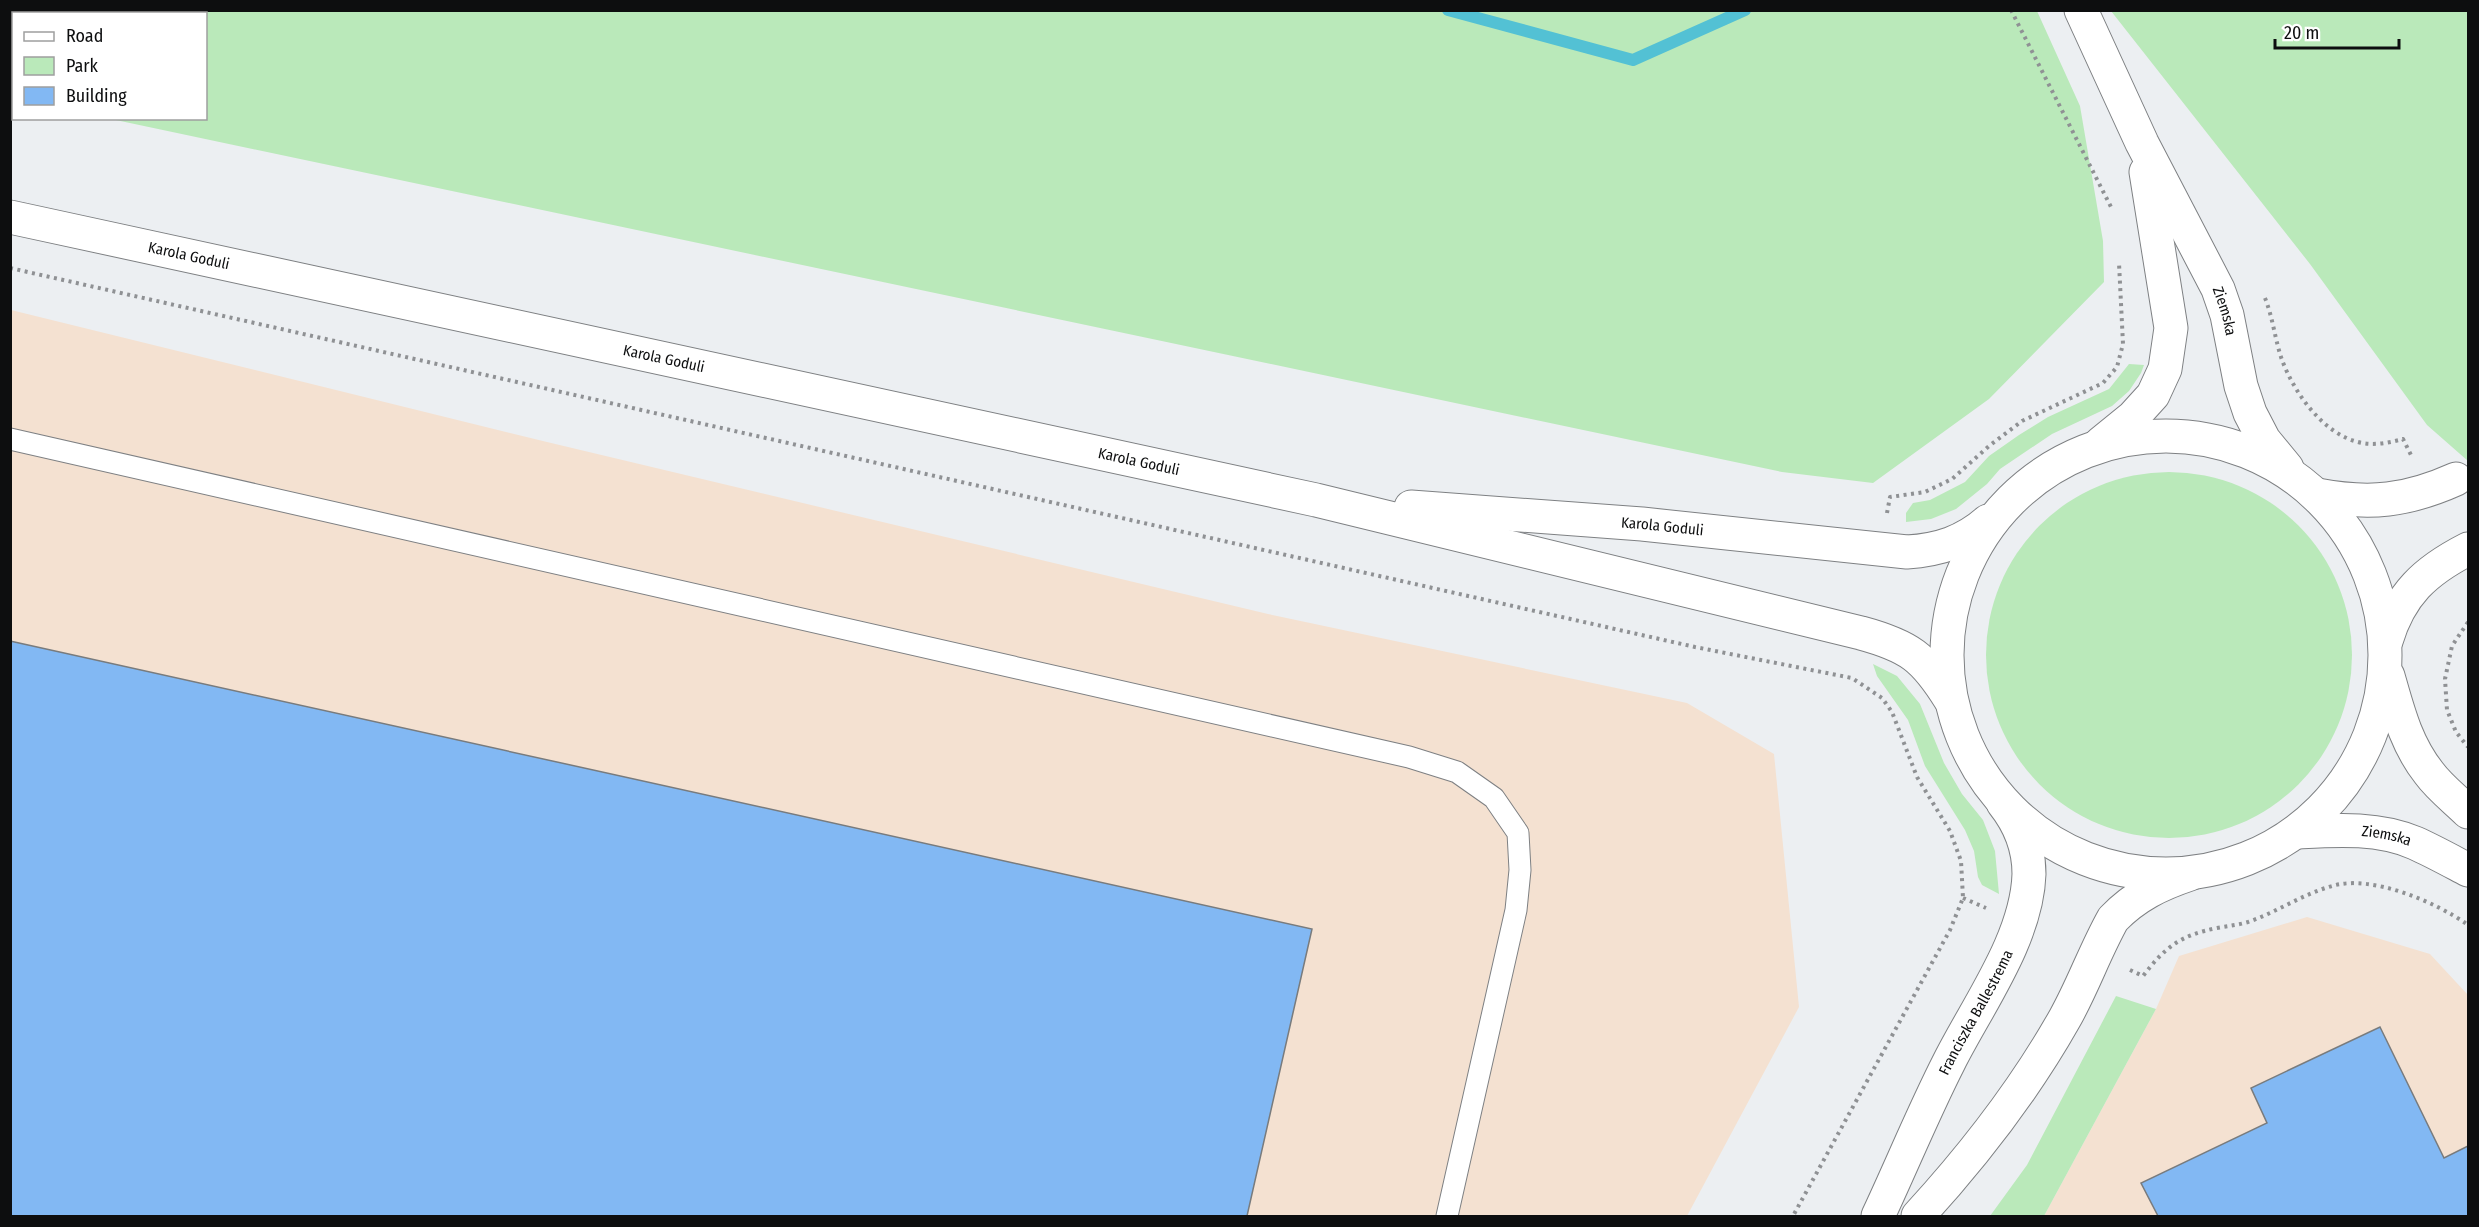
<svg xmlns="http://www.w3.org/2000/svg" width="2479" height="1227" viewBox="0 0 2479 1227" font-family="'Fira Sans Condensed',sans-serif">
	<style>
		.industrial { fill: #f4e1d1 }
		.green { fill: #bae9ba }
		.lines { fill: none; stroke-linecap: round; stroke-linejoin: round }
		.stream { stroke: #53c1d4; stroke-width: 12 }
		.building { fill: #82b8f3; stroke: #787b7d; stroke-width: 1.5 }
		.service-casing { stroke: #7e8083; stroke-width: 23 }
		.minor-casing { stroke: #7e8083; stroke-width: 35 }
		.tertiary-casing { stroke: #7e8083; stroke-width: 35 }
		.path { stroke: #8f9194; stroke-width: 4; stroke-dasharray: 3 4.5; stroke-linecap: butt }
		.service { stroke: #fff; stroke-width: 21 }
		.minor { stroke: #fff; stroke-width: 33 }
		.tertiary { stroke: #fff; stroke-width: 33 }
		.labels { text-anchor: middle; stroke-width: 6; stroke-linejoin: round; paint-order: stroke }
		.street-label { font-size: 15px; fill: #0d0e0f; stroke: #fff }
	</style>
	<rect width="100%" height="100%" fill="#eceff2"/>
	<g class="industrial">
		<path d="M11,310l536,132 721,172 419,89 87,51 25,253 -112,209h-1676z"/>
		<path d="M2307,917l123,37 38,41v221h-424l112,-207 23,-53z"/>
	</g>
	<g class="green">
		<path d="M11,10l2026,1 43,95 23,135 1,41 -115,117 -116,84 -91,-11 -1671,-353 95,-1v-104h-192l-1,84 -2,-1z"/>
		<path d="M2111,11h357v450l-41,-36 -117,-161z"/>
		<path d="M2129,364l15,1 -3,8 -12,18 -17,15 -60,28 -52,35 -13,15 -31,25 -25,10 -25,3v-9l7,-10 17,-3 35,-18 24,-26 30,-21 29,-18 61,-28z"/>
		<circle cx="2169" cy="655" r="183"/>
		<path d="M1873,664l24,12 23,28 24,59 18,31 21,26 12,31 4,43 -17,-9 -4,-8 -4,-26 -9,-21 -40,-64 -17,-46 -31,-44z"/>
		<path d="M2116,996l40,13 -112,207h-54l37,-51z"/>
	</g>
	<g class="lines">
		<path class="stream" d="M1448,10l185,50 112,-50"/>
	</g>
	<g class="building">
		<path d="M10,641l1302,288 -65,287h-1237z"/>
		<path d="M2380,1027l64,131 24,-12v70h-310l-17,-33 126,-60 -16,-35z"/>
	</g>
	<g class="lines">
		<defs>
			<path id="service" d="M10,439l1399,318 48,15 37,26 24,35 2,37 -4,40 -69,306"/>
			<g id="minor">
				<path d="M2317,495c53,10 90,6 139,-16"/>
				<path d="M2386,641c14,-47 39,-70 82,-92"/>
				<path id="s1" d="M1878,1216c24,-51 45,-103 71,-154 28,-56 78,-123 80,-188 0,-26 -10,-51 -26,-71"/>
				<path d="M1918,1216c55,-60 107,-127 147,-198 18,-32 30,-67 48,-99 22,-23 47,-35 77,-45"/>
			</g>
			<g id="tertiary">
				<path id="s2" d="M2081,10l61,133 76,146 9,26 14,71 9,27 14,27 23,28"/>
				<path id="s3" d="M10,217l1306,283 545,133c48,13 63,24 89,66"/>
				<circle cx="2166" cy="655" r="219"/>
				<path d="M2101,443l32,-26 20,-22 12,-26 6,-41 -25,-156"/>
				<path id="s4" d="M1411,507l231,17 265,28c32,-2 57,-10 81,-31"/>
				<path d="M2388,676c10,35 18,68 41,97 11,15 27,27 39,39"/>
				<path id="s5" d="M2297,832c39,-2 81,-5 118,11 18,8 36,18 53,27"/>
			</g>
		</defs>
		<use href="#service" class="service-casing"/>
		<use href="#minor" class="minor-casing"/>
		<use href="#tertiary" class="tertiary-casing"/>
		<g class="path">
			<path d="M2011,10l100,197"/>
			<path d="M10,268l1685,379 157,31 30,20 10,14 25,65 33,54 11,30 2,37 -13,32 -157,286"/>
			<path d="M2265,298c8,20 10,42 17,62 12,32 40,73 76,82 15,4 30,1 45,-3l8,16"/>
			<path d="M1887,513l3,-16 35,-5 27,-13 37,-33 33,-25 81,-38 14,-16 6,-23 -4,-81"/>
			<path d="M2468,622l-16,24 -7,33 2,31 9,22 12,15"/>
			<path d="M1963,898l23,10"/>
			<path d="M2130,970l13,6c22,-29 38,-41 74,-48 11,-2 21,-3 31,-6 29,-10 55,-28 84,-36 39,-12 104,16 136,39"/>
		</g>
		<use href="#service" class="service"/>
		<use href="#minor" class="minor"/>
		<use href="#tertiary" class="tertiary"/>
	</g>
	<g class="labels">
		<g class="street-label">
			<text dy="5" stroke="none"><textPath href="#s3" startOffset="183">Karola Goduli</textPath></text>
			<text dy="5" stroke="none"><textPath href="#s2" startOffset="334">Ziemska</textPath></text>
			<text dy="5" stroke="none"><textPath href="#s3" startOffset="669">Karola Goduli</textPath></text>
			<text dy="5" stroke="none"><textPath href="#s3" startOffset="1155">Karola Goduli</textPath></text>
			<text dy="5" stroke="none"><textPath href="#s4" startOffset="252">Karola Goduli</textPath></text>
			<text dy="5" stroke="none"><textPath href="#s5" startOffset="90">Ziemska</textPath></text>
			<text dy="5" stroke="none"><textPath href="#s1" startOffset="226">Franciszka Ballestrema</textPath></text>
		</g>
	</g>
	<rect width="2479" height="1227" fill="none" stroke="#0d0e0f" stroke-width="24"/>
	<rect x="12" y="12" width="195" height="108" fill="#ffffff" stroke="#9e9f9f" stroke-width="1.5"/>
	<rect x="24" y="32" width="30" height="9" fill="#ffffff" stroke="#9e9f9f" stroke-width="1.5"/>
	<text x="66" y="42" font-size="18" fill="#0d0e0f">Road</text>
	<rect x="24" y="57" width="30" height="18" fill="#bae9ba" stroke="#9e9f9f" stroke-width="1.5"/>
	<text x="66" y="72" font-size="18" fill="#0d0e0f">Park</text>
	<rect x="24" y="87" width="30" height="18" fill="#82b8f3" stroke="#9e9f9f" stroke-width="1.5"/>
	<text x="66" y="102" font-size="18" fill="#0d0e0f">Building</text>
	<path d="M2275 39v9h124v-9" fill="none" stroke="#0d0e0f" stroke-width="3"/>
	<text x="2284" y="39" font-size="18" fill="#0d0e0f" stroke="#ffffff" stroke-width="4.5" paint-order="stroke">20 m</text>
</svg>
